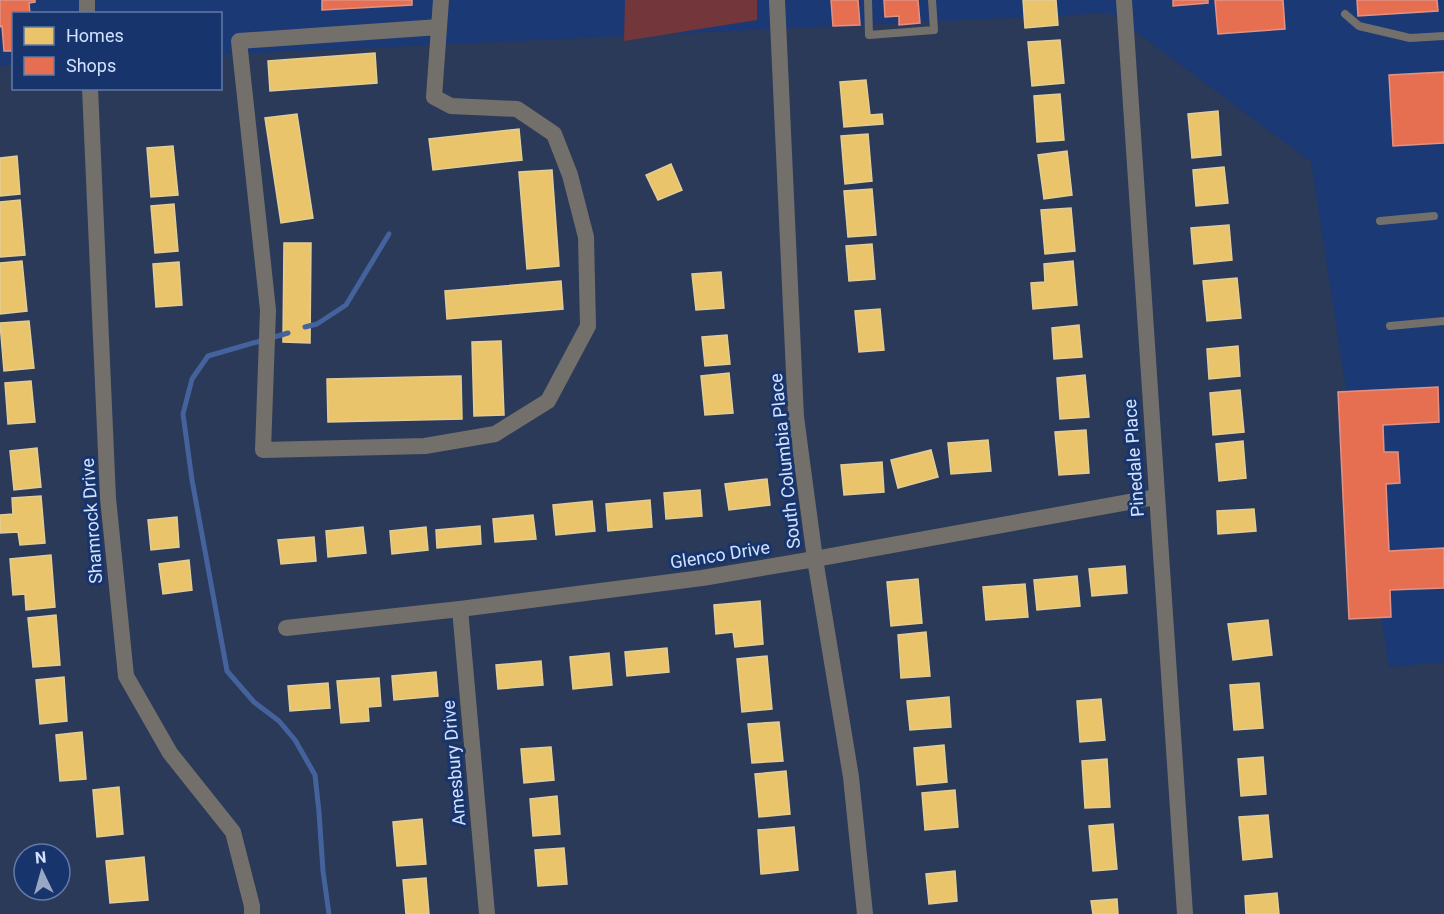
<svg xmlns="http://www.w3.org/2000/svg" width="1444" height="914" viewBox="0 0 1444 914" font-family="Roboto,sans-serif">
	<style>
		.built { fill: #1b3974 }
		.green { fill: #73373b }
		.homes { fill: #e9c46a; stroke: #e2cd96; stroke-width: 1.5 }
		.shops { fill: #e76f51; stroke: #e19285; stroke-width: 1.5 }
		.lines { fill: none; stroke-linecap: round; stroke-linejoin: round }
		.stream { stroke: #44639c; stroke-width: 5 }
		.lane { stroke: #73706c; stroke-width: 8 }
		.street { stroke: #73706c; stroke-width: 16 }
		.labels { text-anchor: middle; stroke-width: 6; stroke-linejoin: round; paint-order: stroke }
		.street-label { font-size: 18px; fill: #d2e2fe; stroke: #17346d }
	</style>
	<rect width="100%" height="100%" fill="#2b3a59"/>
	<path class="built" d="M0,0h1444v662l-55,5 -78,-505 -200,-149 -890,42 -1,-41h-206l-1,51 -13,1z"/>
	<path class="green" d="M625,0h132v20l-133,21z"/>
	<g class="homes">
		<path d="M1023,0h33l2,25 -33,3z"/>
		<path d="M1060,40l4,43 -32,3 -4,-44z"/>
		<path d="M375,53l2,30 -107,8 -2,-30z"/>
		<path d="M866,80l4,35 12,-1 1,10 -39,3 -4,-45z"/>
		<path d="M1060,94l4,46 -27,2 -3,-46z"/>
		<path d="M1218,111l3,44 -29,3 -4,-44z"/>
		<path d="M297,114l16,104 -32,5 -16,-105z"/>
		<path d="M519,129l3,31 -89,10 -4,-31z"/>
		<path d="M868,134l4,47 -27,3 -4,-48z"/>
		<path d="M173,146l5,49 -27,2 -4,-49z"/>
		<path d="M1067,151l5,44 -28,4 -6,-44z"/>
		<path d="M17,156l3,38 -20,2v-38z"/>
		<path d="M671,164l11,26 -24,10 -12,-25z"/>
		<path d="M1224,167l4,36 -32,3 -3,-36z"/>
		<path d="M552,170l7,96 -32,3 -8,-97z"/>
		<path d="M872,189l4,46 -28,2 -4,-46z"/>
		<path d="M20,200l5,55 -25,2v-55z"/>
		<path d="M174,204l4,47 -23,2 -4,-47z"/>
		<path d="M1071,208l4,43 -30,3 -4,-44z"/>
		<path d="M1229,225l3,35 -38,4 -3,-36z"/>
		<path d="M284,243h27l-1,100 -27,-1z"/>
		<path d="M872,244l3,35 -26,2 -3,-35z"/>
		<path d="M22,261l5,50 -27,3v-51z"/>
		<path d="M1073,261l4,44 -44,4 -2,-26 14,-1 -1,-18z"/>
		<path d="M179,262l3,43 -26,2 -3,-43z"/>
		<path d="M721,272l3,36 -28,2 -4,-36z"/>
		<path d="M1237,278l4,40 -34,3 -4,-40z"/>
		<path d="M561,281l2,28 -116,10 -2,-28z"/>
		<path d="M880,309l4,41 -25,2 -4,-41z"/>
		<path d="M29,321l5,47 -30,3 -4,-48z"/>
		<path d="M1079,325l3,32 -28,2 -2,-31z"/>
		<path d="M727,335l3,29 -25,2 -3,-29z"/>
		<path d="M501,341l3,74 -30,1 -2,-74z"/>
		<path d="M1238,346l2,30 -31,3 -2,-30z"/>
		<path d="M729,373l4,40 -28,2 -4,-39z"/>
		<path d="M1085,375l4,42 -29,2 -3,-41z"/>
		<path d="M461,376l1,43 -134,3 -1,-43z"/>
		<path d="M31,381l4,41 -27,2 -3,-41z"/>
		<path d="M1240,390l4,42 -31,3 -3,-42z"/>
		<path d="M1086,430l3,43 -30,2 -4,-43z"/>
		<path d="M988,440l3,31 -40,3 -3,-31z"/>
		<path d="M1243,441l3,37 -27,3 -3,-37z"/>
		<path d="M37,448l4,39 -27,3 -4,-39z"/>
		<path d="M931,450l7,27 -40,11 -7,-28z"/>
		<path d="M882,462l2,30 -40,3 -3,-30z"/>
		<path d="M767,479l3,26 -41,5 -4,-26z"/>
		<path d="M700,490l2,26 -36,3 -2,-26z"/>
		<path d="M41,496l4,47 -25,2 -2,-13 -18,1v-18l13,-1 -1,-16z"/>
		<path d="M650,500l2,27 -44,4 -2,-27z"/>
		<path d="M592,501l3,30 -39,4 -3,-30z"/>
		<path d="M1254,509l2,22 -38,3 -1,-23z"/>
		<path d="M533,515l3,24 -41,3 -2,-23z"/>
		<path d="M177,517l2,30 -28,3 -3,-30z"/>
		<path d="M480,526l1,18 -44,4 -1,-18z"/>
		<path d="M363,527l3,26 -38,4 -2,-26z"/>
		<path d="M426,527l2,23 -36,4 -2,-23z"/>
		<path d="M314,537l2,24 -35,3 -3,-24z"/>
		<path d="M51,555l4,52 -29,3 -1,-16 -12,1 -3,-36z"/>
		<path d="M189,560l3,30 -29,4 -4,-30z"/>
		<path d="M1125,566l2,27 -35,3 -3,-27z"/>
		<path d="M1077,576l3,30 -43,4 -3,-30z"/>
		<path d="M918,579l4,44 -31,3 -4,-44z"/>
		<path d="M1025,584l3,33 -42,3 -3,-33z"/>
		<path d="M760,601l3,43 -28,3 -2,-15 -17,2 -2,-29z"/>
		<path d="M56,615l4,50 -27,2 -5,-49z"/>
		<path d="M1268,620l4,35 -39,5 -5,-36z"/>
		<path d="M926,632l4,44 -29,2 -3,-43z"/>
		<path d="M667,648l2,24 -42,4 -2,-24z"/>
		<path d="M609,653l3,32 -39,4 -3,-32z"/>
		<path d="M767,656l5,53 -30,3 -5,-53z"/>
		<path d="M541,661l2,24 -45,4 -2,-24z"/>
		<path d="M436,672l2,24 -44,4 -2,-24z"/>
		<path d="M64,677l3,44 -27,3 -4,-44z"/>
		<path d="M379,678l2,28 -13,1 1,14 -28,2 -4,-42z"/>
		<path d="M328,683l2,25 -40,3 -2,-25z"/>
		<path d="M1259,683l4,45 -29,2 -4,-45z"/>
		<path d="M949,697l2,30 -41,3 -3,-29z"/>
		<path d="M1101,699l4,41 -25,2 -3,-41z"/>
		<path d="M779,722l4,39 -31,2 -4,-39z"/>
		<path d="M82,732l4,47 -26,2 -4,-46z"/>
		<path d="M944,745l3,37 -30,3 -3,-37z"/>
		<path d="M551,747l3,33 -30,3 -3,-34z"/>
		<path d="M1263,757l3,37 -25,2 -3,-37z"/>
		<path d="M1107,759l3,48 -25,1 -3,-47z"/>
		<path d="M786,771l4,43 -31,3 -4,-43z"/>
		<path d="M119,787l4,47 -26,3 -4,-47z"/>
		<path d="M955,790l3,37 -33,3 -3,-37z"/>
		<path d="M557,796l3,38 -27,2 -3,-37z"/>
		<path d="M1268,815l4,42 -29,3 -4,-43z"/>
		<path d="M422,819l4,45 -29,2 -4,-44z"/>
		<path d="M1113,824l4,45 -24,2 -4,-45z"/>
		<path d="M794,827l4,43 -37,4 -3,-44z"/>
		<path d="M564,848l3,36 -29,2 -3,-36z"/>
		<path d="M144,857l4,43 -38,3 -4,-42z"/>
		<path d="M955,871l2,30 -28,3 -3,-30z"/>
		<path d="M426,878l3,36h-23l-3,-34z"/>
		<path d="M1277,893l2,21h-33l-1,-18z"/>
		<path d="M1117,899l1,15h-25l-2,-13z"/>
	</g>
	<g class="shops">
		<path d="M0,0h35v2l-6,1 1,11h-16v37h-10l-2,-25 -2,1z"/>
		<path d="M322,0h90v5l-90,5z"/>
		<path d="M831,0h27l2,25 -27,1z"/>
		<path d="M884,0h34l2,23 -21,2v-9l-14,1z"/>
		<path d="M1173,0h35v3l-35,3z"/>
		<path d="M1215,0h68l2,29 -67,5z"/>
		<path d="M1357,0h80l1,11 -80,5z"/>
		<path d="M1444,72v71l-51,3 -4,-71z"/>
		<path d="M1438,387l1,35 -56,3 1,27h14l2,31 -14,1 3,67 55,-3v40l-54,2 1,27 -42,2 -11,-227z"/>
	</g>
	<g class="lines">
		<g class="stream">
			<path d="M305,327l12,-3 29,-19 43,-71"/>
			<path d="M288,333l-80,23 -16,23 -9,35 9,66 35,191 27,31 25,19 16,19 20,35 4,37 4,59 6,43"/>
		</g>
		<g class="lane">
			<path d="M868,0l1,35 65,-5 -2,-30"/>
			<path d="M1345,14l14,12 51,12 34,-2"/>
			<path d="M1380,221l54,-5"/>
			<path d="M1390,326l54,-5"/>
		</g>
		<g class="street">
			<path d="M87,0v14"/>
			<path d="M777,0l19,417 19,142 36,218 14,137"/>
			<path d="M1124,0l61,914"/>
			<path d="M439,27l-200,14 29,269 -5,140 162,-4 70,-12 53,-33 40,-75 -2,-89 -16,-62 -16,-41 -37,-25 -66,-3 -17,-9 7,-97"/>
			<path d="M90,88l18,410 18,178 44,77 63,79 19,74v8"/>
			<path d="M460,609l27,305"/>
			<path d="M286,628l174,-19 242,-31 113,-19 341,-62"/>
		</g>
	</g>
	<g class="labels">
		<g class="street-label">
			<text transform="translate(1134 458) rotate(-94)" y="6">Pinedale Place</text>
			<text transform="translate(785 461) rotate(-96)" y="6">South Columbia Place</text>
			<text transform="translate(92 521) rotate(-94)" y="6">Shamrock Drive</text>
			<text transform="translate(720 555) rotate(-9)" y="6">Glenco Drive</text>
			<text transform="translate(454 763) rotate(-95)" y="6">Amesbury Drive</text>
		</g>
	</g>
	<rect x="12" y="12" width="210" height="78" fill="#17346d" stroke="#627aa7" stroke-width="1.5"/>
	<rect x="24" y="27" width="30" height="18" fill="#e9c46a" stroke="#627aa7" stroke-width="1.5"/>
	<text x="66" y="42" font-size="18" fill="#d2e2fe">Homes</text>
	<rect x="24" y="57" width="30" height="18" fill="#e76f51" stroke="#627aa7" stroke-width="1.5"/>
	<text x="66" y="72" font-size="18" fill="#d2e2fe">Shops</text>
	<g transform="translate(42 872) rotate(355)"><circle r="28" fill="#17346d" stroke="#627aa7" stroke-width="1.5"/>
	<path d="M0-4.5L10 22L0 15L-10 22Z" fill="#98a7c4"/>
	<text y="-9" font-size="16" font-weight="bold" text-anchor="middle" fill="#d2e2fe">N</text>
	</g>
</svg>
